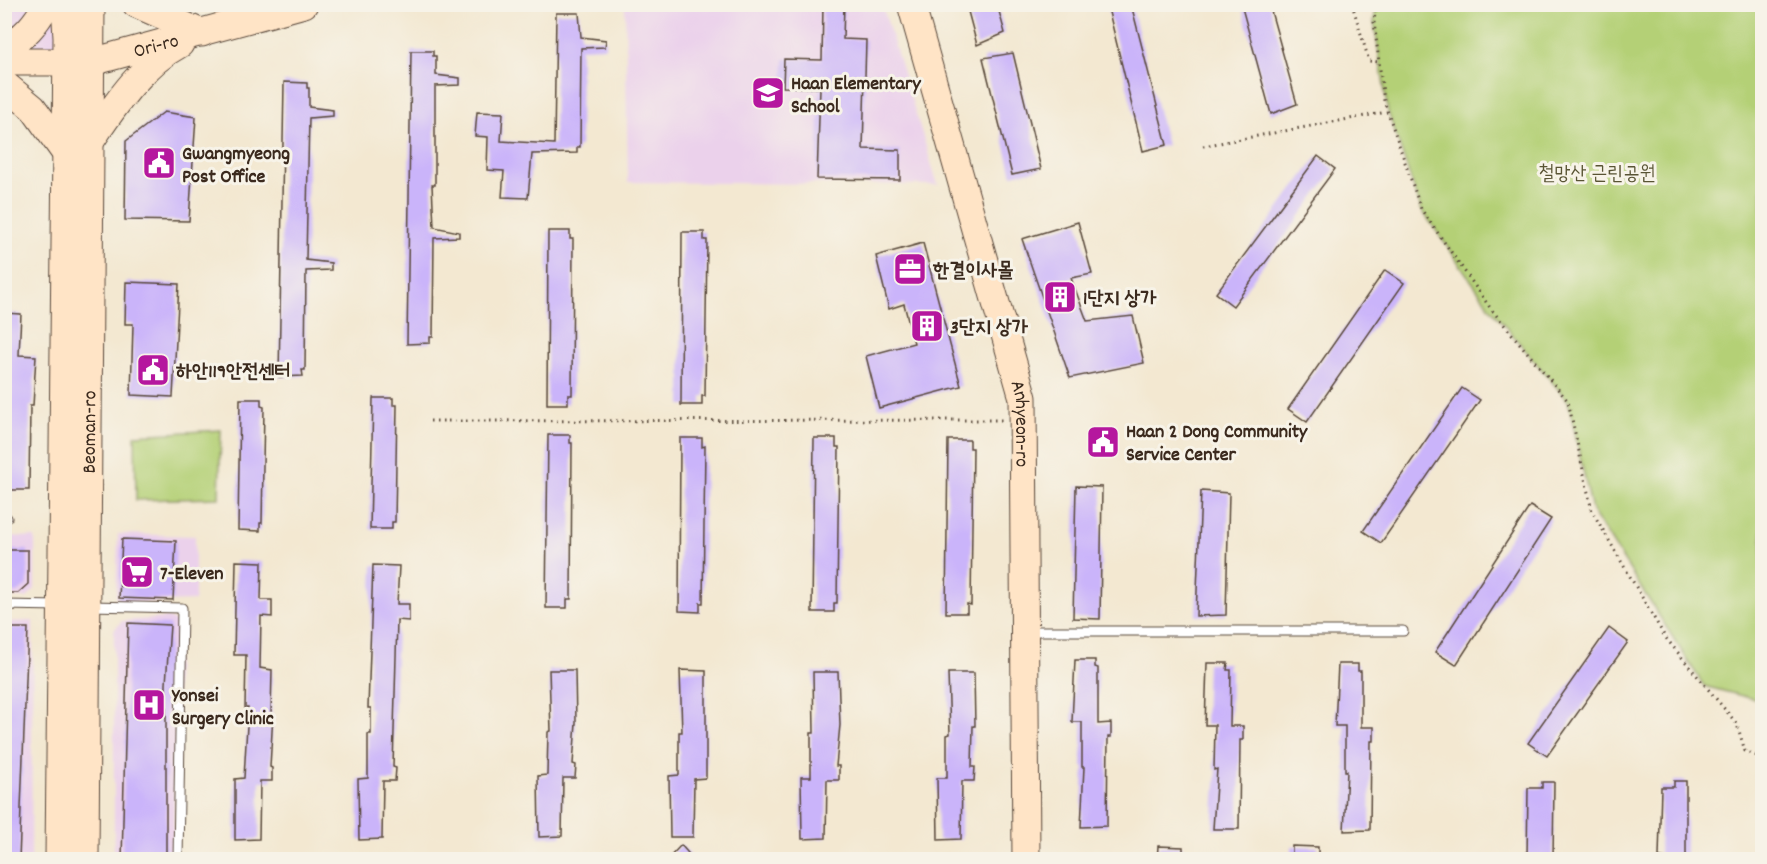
<svg xmlns="http://www.w3.org/2000/svg" width="1767" height="864" viewBox="0 0 1767 864" font-family="Dekko,'Poor Story',sans-serif">
	<style>
		.built { fill: #ebd1eb }
		.green { fill: #b4d076; stroke: #787d4a; stroke-width: 1.5 }
		.building { fill: #cab4fa }
		.lines { fill: none; stroke-linecap: round; stroke-linejoin: round }
		.lane-casing { stroke: #574639; stroke-width: 11 }
		.secondary-casing { stroke: #574639; stroke-width: 29 }
		.path { stroke: #574639; stroke-width: 3; stroke-dasharray: 1.5 4.5; stroke-linecap: butt }
		.lane { stroke: #fff; stroke-width: 9 }
		.secondary { stroke: #ffe4c6; stroke-width: 27 }
		.labels { text-anchor: middle; stroke-width: 6; stroke-linejoin: round; paint-order: stroke }
		.street-label { font-size: 20px; fill: #3b2a1e; stroke: #f7f3e8 }
		.poi-label { font-size: 20px; font-weight: bold; fill: #3b2a1e; stroke: #f7f3e8; text-anchor: start }
		.park-label { font-size: 20px; fill: #595434; stroke: #f7f3e8 }
	</style>
	<rect width="100%" height="100%" fill="#f7f3e8"/>
	<filter id="ink" filterUnits="userSpaceOnUse"><feTurbulence type="fractalNoise" baseFrequency=".0167" numOctaves="2"/><feDisplacementMap in="SourceGraphic" scale="12" xChannelSelector="R" yChannelSelector="G"/><feConvolveMatrix kernelMatrix="1 2 1 2 8 2 1 2 1" color-interpolation-filters="sRGB"/></filter>
	<filter id="wash" filterUnits="userSpaceOnUse"><feTurbulence type="fractalNoise" baseFrequency=".008" numOctaves="4" result="noise"/><feDisplacementMap in="SourceGraphic" scale="24" xChannelSelector="R" yChannelSelector="G"/><feGaussianBlur stdDeviation="1.35" result="paint"/><feColorMatrix in="noise" values="0 0 0 0 0 0 0 0 0 0 0 0 0 0 0 0 0 1.4 0 .05"/><feComposite in="paint" operator="in"/></filter>
	<g filter="url(#wash)">
		<rect width="100%" height="100%" fill="#f3e8d1"/>
		<g class="built">
			<path d="M4,5h71l5,57h-75z"/>
			<path d="M625,5h257l56,180 -310,-3z"/>
			<path d="M118,534l77,2v65l-74,2 -5,-5z"/>
			<path d="M5,536l30,1v52l-8,9 -22,-1z"/>
			<path d="M169,618l8,5 -4,236h-59v-229l8,-9z"/>
			<path d="M33,621l-2,238h-26l-1,-237z"/>
		</g>
		<g class="green">
			<path d="M1376,4l386,1v696l-58,-15 -112,-175 -24,-110 -77,-92 -70,-100 -33,-97 -14,-90z"/>
			<path d="M221,430l-2,68 -83,2 -1,-65z"/>
		</g>
		<g id="blocks">
			<g class="building">
				<path d="M823,4h21l-1,35 23,1 -3,109 37,1v30l-83,-1 3,-91 -37,-1 1,-28 38,1z"/>
				<path d="M966,4h31l8,29 -28,12z"/>
				<path d="M1107,4h24l36,141 -24,6z"/>
				<path d="M1241,4h28l28,100 -26,10z"/>
				<path d="M556,13h23l2,24 25,3 -1,7 -24,1 -1,99h-3v6l-45,1 -4,44 -26,-1 2,-26 -17,-1 1,-33 -13,-1 2,-24 26,1 -2,28 53,3z"/>
				<path d="M411,51h22v5h3v19l24,3v7l-25,1v99h-3l2,42 25,5v5l-25,1 -1,99h-3v6l-23,1z"/>
				<path d="M1013,53l28,116 -29,6 -29,-117z"/>
				<path d="M284,82l23,1v5h2v19l24,3v6l-24,2 -3,142 25,3v7l-25,1 -1,99h-3l1,6 -24,1z"/>
				<path d="M164,112l32,5 -7,104 -64,-1 1,-79z"/>
				<path d="M1318,156l17,13 -102,137 -17,-13z"/>
				<path d="M1078,222l14,52 -21,4 16,43 46,-5 11,47 -74,15 -48,-139z"/>
				<path d="M548,231h22v8h3l-1,156h-4v9h-21z"/>
				<path d="M682,232h22v8h3l-2,156h-3v9h-21z"/>
				<path d="M923,243l38,143 -82,22 -13,-52 48,-13 -10,-39 -15,5 -13,-53z"/>
				<path d="M1385,270l19,13 -97,139 -19,-13z"/>
				<path d="M126,282l53,2 -6,113 -42,-2 2,-71h-8z"/>
				<path d="M4,313l17,1 -2,41 17,1 -3,50h-3l-1,84h-25z"/>
				<path d="M1462,388l18,12 -99,143 -18,-12z"/>
				<path d="M373,398h20v7h4l-2,117h-3v7h-22z"/>
				<path d="M240,399h21v7l3,1 -2,116h-2v8l-22,-1z"/>
				<path d="M548,435h22v8h2l-1,156h-4v9h-21z"/>
				<path d="M680,438h22v9l3,-1 -2,157h-3v9l-21,-1z"/>
				<path d="M814,438h22v9h3l-2,156h-3v9h-22z"/>
				<path d="M948,440h22v8h3l-2,157 -4,-1v9h-21z"/>
				<path d="M1076,486l26,1 -2,132 -27,-1z"/>
				<path d="M1201,491l28,2 -3,122 -30,1z"/>
				<path d="M1530,506l21,13 -95,146 -21,-13z"/>
				<path d="M122,539l54,2 -3,59 -54,-2z"/>
				<path d="M4,550h24v34l-10,9h-14z"/>
				<path d="M236,561l26,1 -1,38h11v17l-11,-1 -1,52 12,2 -1,44h2l-3,53 2,1v13h-12l-1,58 -24,1v-61l9,-1 4,-70h-3l1,-53h-12z"/>
				<path d="M373,565l26,1 -2,38h12v17l-12,-1 -4,147 3,1 -1,13h-12l-1,58 -23,1 -1,-61 10,-1v-44h3v-26h-3z"/>
				<path d="M128,623l42,2 -4,59v176h-44z"/>
				<path d="M4,628h24l-9,232h-15z"/>
				<path d="M1609,628l19,14 -81,114 -19,-13z"/>
				<path d="M1075,660h20v7l3,1v56l13,-1v14h-3l-1,89 -26,1 3,-60h-2v-45h-10z"/>
				<path d="M1207,663h21l-1,7h4l-1,56h13v14h-3l-1,89h-26l4,-60 -3,1 1,-45h-10z"/>
				<path d="M1338,664h20v7h3v56h13v14h-3l-1,89 -26,1 3,-60h-2v-45h-10z"/>
				<path d="M549,670h26l1,53 -3,41 3,1 -1,13h-12l-1,58 -23,1 -1,-61 9,-1 1,-43 3,-1z"/>
				<path d="M680,670l26,1v107l-12,1 -1,58h-23l-1,-61 10,-1v-43h3z"/>
				<path d="M813,672h25l2,53 -4,41h3v14h-12l-1,58 -24,1 -1,-62h10v-44h3z"/>
				<path d="M948,673h26l1,53h-2l-1,41h3l-1,14h-12l-1,58 -23,1 -1,-62h10v-43l3,-1z"/>
				<path d="M1674,781h12v79l-27,-3 2,-70h13z"/>
				<path d="M1542,782h12l-1,78 -26,-2 1,-70h14z"/>
				<path d="M681,845l13,15h-27z"/>
				<path d="M1158,846l25,1v13h-26z"/>
				<path d="M1292,846l26,1v13h-26z"/>
			</g>
		</g>
	</g>
	<g filter="url(#ink)">
		<use href="#blocks" fill-opacity="0" stroke="#574639" stroke-width="1.5"/>
		<g class="lines">
			<defs>
				<g id="lane">
					<path d="M4,517l3,1"/>
					<path d="M4,605l55,1"/>
					<path d="M90,606l92,2 -4,252"/>
					<path d="M1028,631h375"/>
				</g>
				<g id="secondary">
					<path d="M136,4l66,29"/>
					<path id="s1" d="M911,4l112,394 3,462"/>
					<path d="M4,47c20,-8 32,-24 43,-43"/>
					<path id="s2" d="M4,62h88l212,-58"/>
					<path d="M4,84l29,24 33,46"/>
					<path d="M92,139c23,-34 50,-75 88,-95"/>
					<path d="M59,860l8,-822 -2,-34"/>
					<path id="s3" d="M85,860l6,-856"/>
				</g>
			</defs>
			<use href="#lane" class="lane-casing"/>
			<use href="#secondary" class="secondary-casing"/>
			<g class="path">
				<path d="M1352,4l17,57 10,1"/>
				<path d="M1376,4l-2,18 10,79 37,108 70,100 77,92 24,110 73,126 72,87 8,27 17,7"/>
				<path d="M196,8l11,-4"/>
				<path d="M1203,146l184,-34"/>
				<path d="M430,421l572,-1"/>
			</g>
			<use href="#lane" class="lane"/>
			<use href="#secondary" class="secondary"/>
		</g>
	</g>
	<defs>
		<symbol id="school-square" viewBox="-11 -11 22 22"><rect x="-9" y="-9" width="18" height="18" rx="4" fill="#b5179e" stroke="#f7f3e8"/><path d="M0-5L7-2L0 1L-7-2ZM-4 1L0 2.5L4 1V4Q0 6-4 4Z" fill="#fff"/></symbol>
		<symbol id="civic-square" viewBox="-11 -11 22 22"><rect x="-9" y="-9" width="18" height="18" rx="4" fill="#b5179e" stroke="#f7f3e8"/><path d="M-.6-6.5H3V-4.5H.6V-3L4-1V1h2V6H-6V1h2V-1L-.6-3ZM-1.2 2.5V6h2.4V2.5Z" fill="#fff"/></symbol>
		<symbol id="office-square" viewBox="-11 -11 22 22"><rect x="-9" y="-9" width="18" height="18" rx="4" fill="#b5179e" stroke="#f7f3e8"/><path d="M-6-3h4V-5.5h4V-3h4V5H-6ZM-1-4.5V-3h2v-1.5ZM-6 0V1H6V0Z" fill="#fff"/></symbol>
		<symbol id="building-square" viewBox="-11 -11 22 22"><rect x="-9" y="-9" width="18" height="18" rx="4" fill="#b5179e" stroke="#f7f3e8"/><path d="M-4-6H4V6H1V3H-1V6H-4ZM-2.5-4.3h1.7v1.8h-1.7ZM.8-4.3h1.7v1.8H.8ZM-2.5-1h1.7V.8h-1.7ZM.8-1h1.7V.8H.8Z" fill="#fff"/></symbol>
		<symbol id="supermarket-square" viewBox="-11 -11 22 22"><rect x="-9" y="-9" width="18" height="18" rx="4" fill="#b5179e" stroke="#f7f3e8"/><path d="M-6-5.5h2.5l.6 2H6L4.5 2H-2.5L-4.4-4H-6ZM-1.5 3.2a1.3 1.3 0 1 0 .1 0ZM3 3.2a1.3 1.3 0 1 0 .1 0Z" fill="#fff"/></symbol>
		<symbol id="hospital-square" viewBox="-11 -11 22 22"><rect x="-9" y="-9" width="18" height="18" rx="4" fill="#b5179e" stroke="#f7f3e8"/><path d="M-5-5h3v3.5h4V-5h3V5h-3V1.5h-4V5h-3Z" fill="#fff"/></symbol>
	</defs>
	<g fill-rule="evenodd">
		<use href="#school-square" x="749" y="74" width="38" height="38"/>
		<use href="#civic-square" x="140" y="144" width="38" height="38"/>
		<use href="#office-square" x="891" y="250" width="38" height="38"/>
		<use href="#building-square" x="1041" y="278" width="38" height="38"/>
		<use href="#building-square" x="908" y="307" width="38" height="38"/>
		<use href="#civic-square" x="134" y="351" width="38" height="38"/>
		<use href="#civic-square" x="1084" y="423" width="38" height="38"/>
		<use href="#supermarket-square" x="118" y="553" width="38" height="38"/>
		<use href="#hospital-square" x="130" y="686" width="38" height="38"/>
	</g>
	<g class="labels">
		<g class="street-label">
			<text dy="7" stroke="none"><textPath href="#s2" startOffset="154">Ori-ro</textPath></text>
			<text dy="7" stroke="none"><textPath href="#s1" startOffset="435">Anhyeon-ro</textPath></text>
			<text dy="7" stroke="none"><textPath href="#s3" startOffset="428">Beoman-ro</textPath></text>
		</g>
		<g class="poi-label">
			<text x="791" y="89">Haan Elementary<tspan x="791" dy="23">School</tspan></text>
			<text x="182" y="159">Gwangmyeong<tspan x="182" dy="23">Post Office</tspan></text>
			<text x="933" y="276">한결이사몰</text>
			<text x="1083" y="304">1단지 상가</text>
			<text x="950" y="333">3단지 상가</text>
			<text x="176" y="377">하안119안전센터</text>
			<text x="1126" y="437">Haan 2 Dong Community<tspan x="1126" dy="23">Service Center</tspan></text>
			<text x="160" y="579">7-Eleven</text>
			<text x="172" y="701">Yonsei<tspan x="172" dy="23">Surgery Clinic</tspan></text>
		</g>
		<g class="park-label">
			<text x="1597" y="179">철망산 근린공원</text>
		</g>
	</g>
	<rect width="1767" height="864" fill="none" stroke="#f7f3e8" stroke-width="24"/>
</svg>
